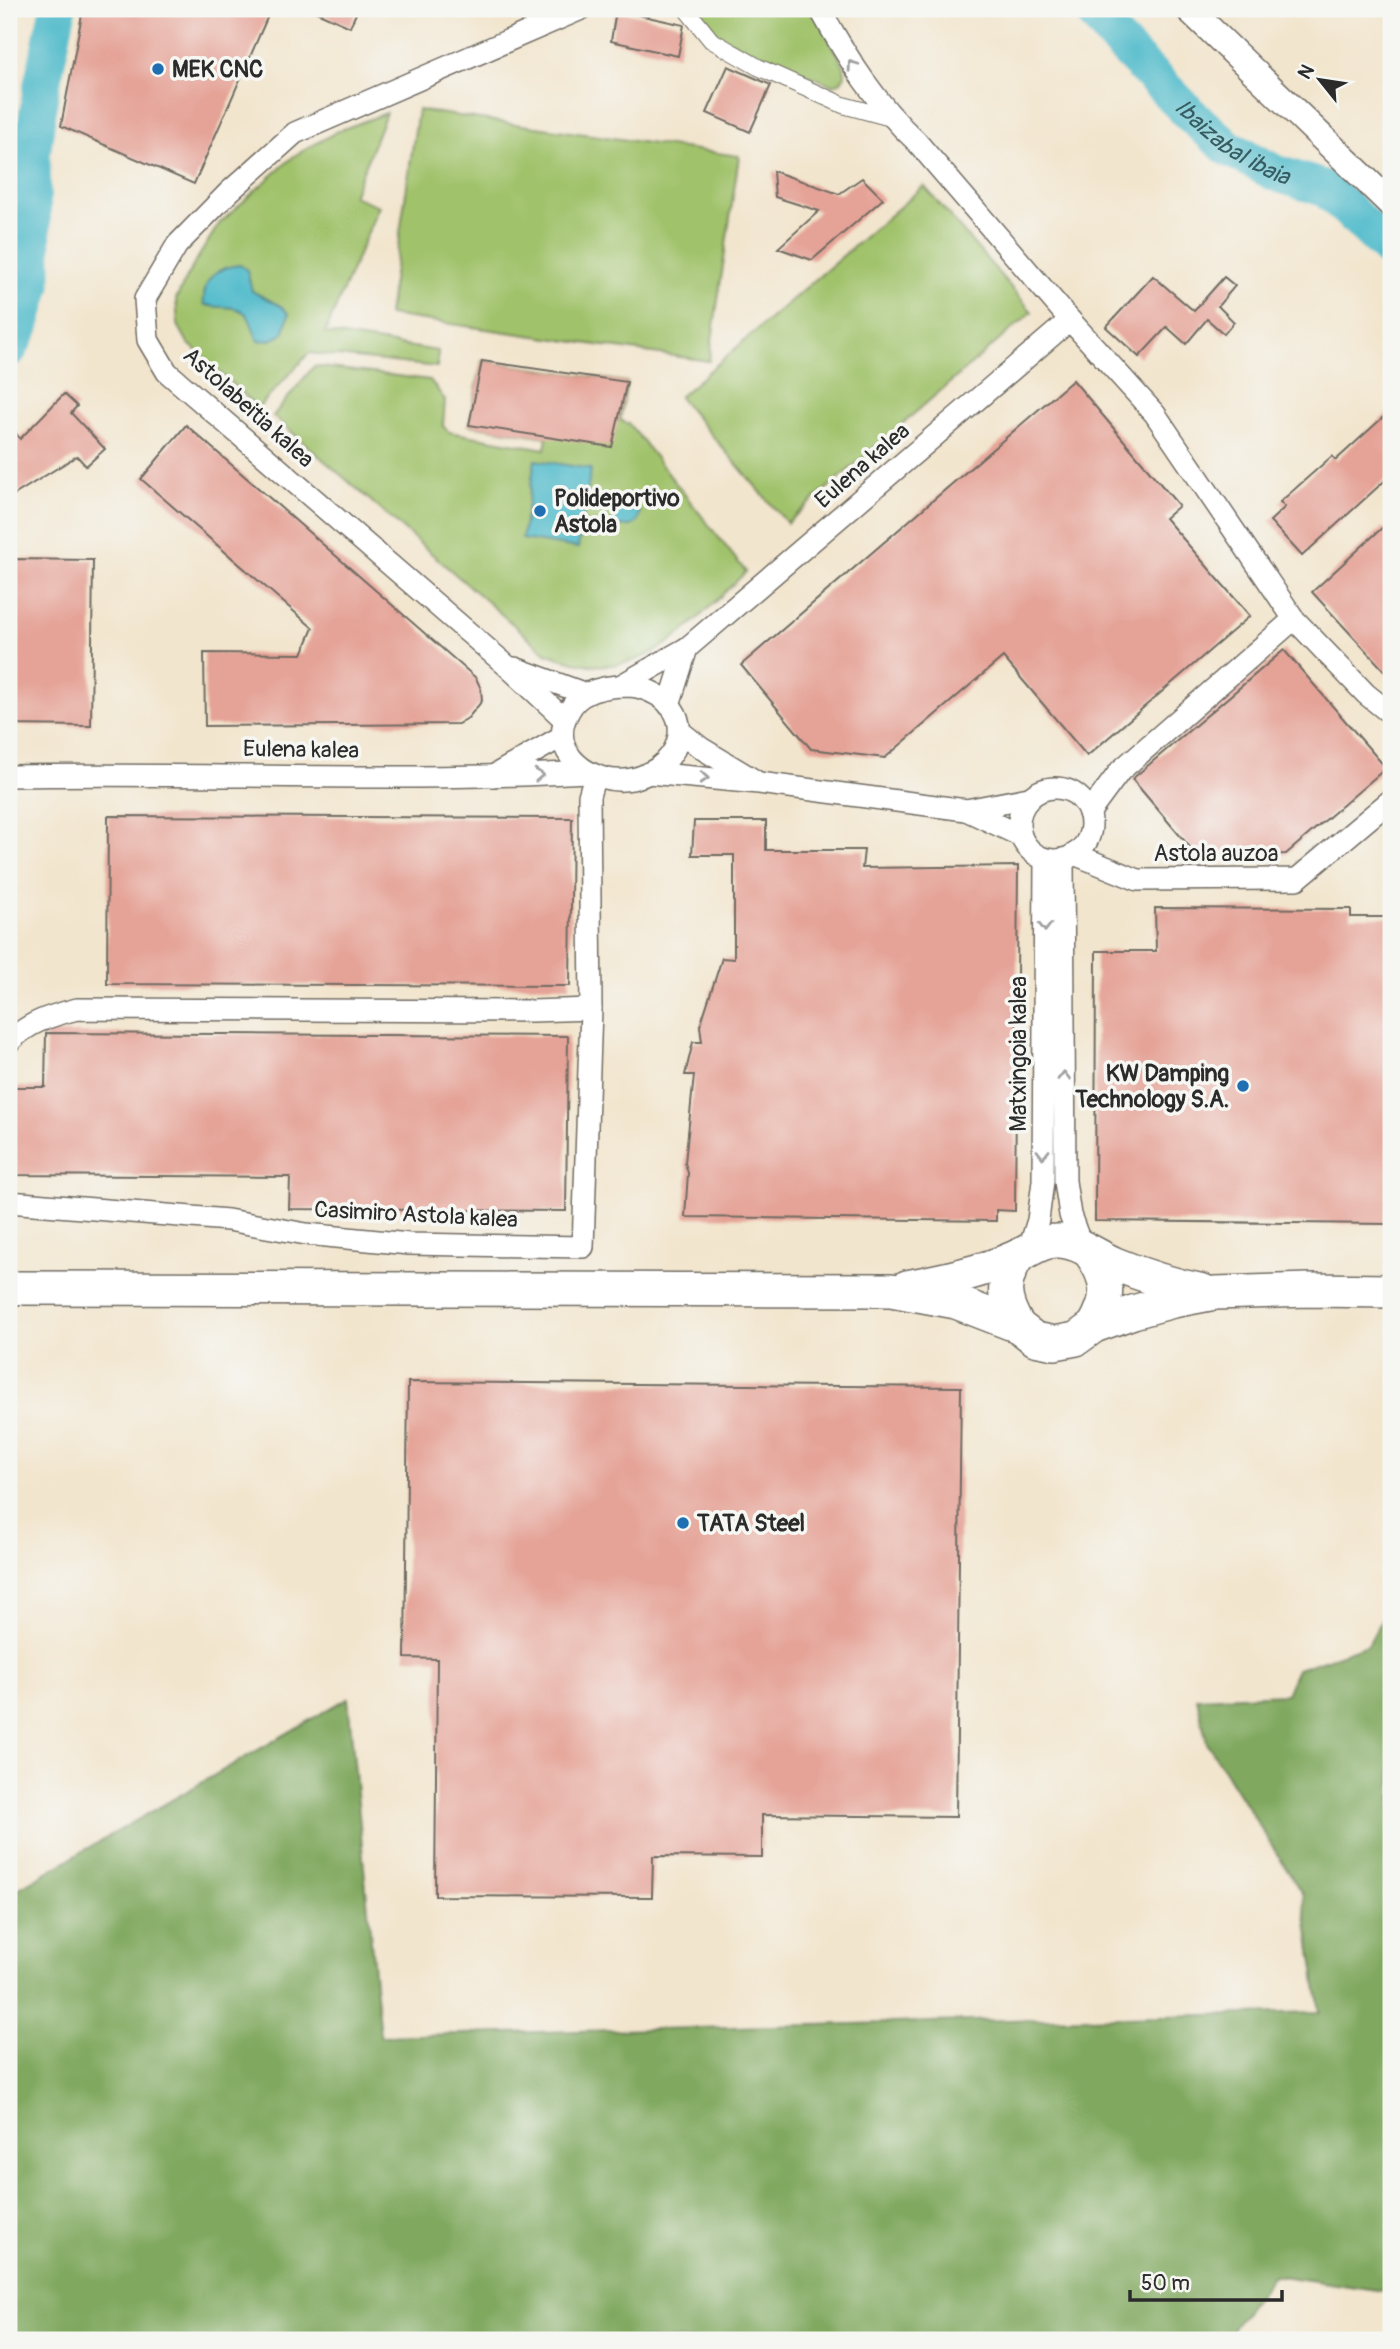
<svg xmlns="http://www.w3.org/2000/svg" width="1400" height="2349" viewBox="0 0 1400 2349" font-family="Pangolin,sans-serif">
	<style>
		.green { fill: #a0c26b; stroke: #66764b; stroke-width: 2 }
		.forest { fill: #80a85f; stroke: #566a45; stroke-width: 2 }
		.water { fill: #4ebaca; stroke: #3c727a; stroke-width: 2 }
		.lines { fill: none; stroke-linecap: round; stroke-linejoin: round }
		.river { stroke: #4ebaca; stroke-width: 37 }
		.building { fill: #e5a296 }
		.pedestrian-casing { stroke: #716c64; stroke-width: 18 }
		.minor-casing { stroke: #716c64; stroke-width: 24 }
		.tertiary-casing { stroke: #716c64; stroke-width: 29 }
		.primary-casing { stroke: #716c64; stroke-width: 36 }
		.pedestrian { stroke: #fff; stroke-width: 16 }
		.minor { stroke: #fff; stroke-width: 21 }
		.tertiary { stroke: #fff; stroke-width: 26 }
		.primary { stroke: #fff; stroke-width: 33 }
		.oneway { stroke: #a0a0a0 }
		.poi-dot { fill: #1f6fb2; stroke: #f6f6f2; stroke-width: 2.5 }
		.labels { text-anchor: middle; stroke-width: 7; stroke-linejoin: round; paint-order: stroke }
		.poi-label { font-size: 23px; font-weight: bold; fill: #2b2b2b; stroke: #f6f6f2; text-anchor: start }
		.street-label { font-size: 23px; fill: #2b2b2b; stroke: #f6f6f2 }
		.water-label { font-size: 24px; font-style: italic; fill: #375d63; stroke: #f6f6f2 }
	</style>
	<rect width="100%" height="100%" fill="#f6f6f2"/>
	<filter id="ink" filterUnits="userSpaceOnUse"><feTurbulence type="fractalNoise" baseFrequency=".0143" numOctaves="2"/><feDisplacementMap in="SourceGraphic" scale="14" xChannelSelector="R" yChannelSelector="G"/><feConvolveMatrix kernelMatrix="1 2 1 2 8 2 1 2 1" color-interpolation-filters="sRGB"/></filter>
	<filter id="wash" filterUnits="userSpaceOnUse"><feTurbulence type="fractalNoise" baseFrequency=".00686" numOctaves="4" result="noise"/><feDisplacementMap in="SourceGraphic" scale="28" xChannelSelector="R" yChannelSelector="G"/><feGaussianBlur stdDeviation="1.57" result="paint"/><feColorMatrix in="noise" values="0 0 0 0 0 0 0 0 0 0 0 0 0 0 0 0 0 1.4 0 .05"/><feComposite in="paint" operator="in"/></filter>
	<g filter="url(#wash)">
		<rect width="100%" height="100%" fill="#f2e5cd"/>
		<g class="green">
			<path d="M695,9h118l31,57 1,9 -5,8 -8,2 -112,-48 -8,-5z"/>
			<path d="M418,110l321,46 -30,205 -321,-46z"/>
			<path d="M386,113l-33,83 26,10 -54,127 113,18 -1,16 -128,-14 -51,55 -70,-65 -10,-18 -2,-26 18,-35 25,-40 38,-35 37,-33 44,-25z"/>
			<path d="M924,186l108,126 -245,211 -108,-126z"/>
			<path d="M482,361l145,21 -7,38 9,4 117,148c-65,60 -103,120 -200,81l-273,-237 41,-50 116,14 15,20 -2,26 6,6 96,17 2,-12 -78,-12z"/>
		</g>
		<path class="forest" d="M1391,1602v690l-118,-17 -49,65h-1215v-446l339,-196 32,338 940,-24 -17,-117 -96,-152 -10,-45 89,-4 11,-25 71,-24z"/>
		<g class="water">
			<path d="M240,265l7,5 5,21 29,15 8,8 -6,20 -12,6 -12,1c-5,-7 -6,-14 -9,-21 -9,-19 -31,-9 -46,-16 -2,-24 12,-37 36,-39z"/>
			<path d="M535,460l56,9 -13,79 -56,-9z"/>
			<path d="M616,501l16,3 8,7c-1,18 -12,16 -27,15z"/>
		</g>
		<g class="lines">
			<g class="river">
				<path id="s1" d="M1091,9l22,27 80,81 34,30 48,26 51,16 65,62"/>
				<path d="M9,349l12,-22 12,-42 -1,-130 9,-66 17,-80"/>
			</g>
		</g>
		<g id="blocks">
			<g class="building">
				<path d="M83,9h188l-77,175 -133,-58z"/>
				<path d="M310,9h48l-8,18z"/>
				<path d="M616,10l68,15 -6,31 -67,-15z"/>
				<path d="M728,66l43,19 -21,47 -43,-19z"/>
				<path d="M773,171l66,23 23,-16 21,21 -71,61 -34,-12 41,-37 -44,-14z"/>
				<path d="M1153,276l41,35 30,-34 11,9 -17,20 16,16 -10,12 -17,-15 -21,25 -19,-17 -28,30 -33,-30z"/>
				<path d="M482,361l145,21 -15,65 -143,-22z"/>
				<path d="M1073,380l106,126 -14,12 85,98 -163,140 -84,-99 -118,101 -74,-9 -70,-84z"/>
				<path d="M64,394l13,12 -6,7 34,36 -19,17 -9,-10 -68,42v-75l11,16z"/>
				<path d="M1391,410v65l-89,81 -32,-35 15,-14 -5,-5 52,-46 4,4z"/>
				<path d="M186,425l290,253 5,11 1,12 -14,17 -10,6 -253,2 -1,-73 98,1 11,-26 -172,-149z"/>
				<path d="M1383,527l8,10v141l-79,-86z"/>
				<path d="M9,559l84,1 -2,166 -82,-1z"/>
				<path d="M1284,650l102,118 -100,86 -88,3 -66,-78z"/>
				<path d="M108,816l464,2 -2,168 -463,-2z"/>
				<path d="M694,821h72v29h98l-2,18 156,-2 -3,345 -19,-1v11l-311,-4 3,-44 -3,-10 9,-88h-9l8,-33h9l-2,-16 22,-68 12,1v-104h-42z"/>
				<path d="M1155,908l196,1v8h40v307l-296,-3 1,-270h60z"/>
				<path d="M46,1033l522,3 -2,175 -277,-2 1,-32 -281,-2v-88h36z"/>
				<path d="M408,1382l553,5 -5,430 -194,-2v42l-109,-1 -1,41 -217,-1 2,-237 -32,-1z"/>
			</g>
		</g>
	</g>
	<g filter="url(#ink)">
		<use href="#blocks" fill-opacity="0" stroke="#716c64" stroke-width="2"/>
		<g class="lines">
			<defs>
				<path id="pedestrian" d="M686,9l25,31 47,27 85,38 48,13"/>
				<g id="minor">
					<path d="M820,9c27,49 56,95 97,133l153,178 85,94 139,205 72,75 25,20"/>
					<path d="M515,668l71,26"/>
					<path d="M620,686l67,-38 383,-328"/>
					<path d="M620,686c7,0 15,0 21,2 59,18 45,79 -9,91 -40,8 -87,-27 -63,-68 4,-8 12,-15 19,-18 10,-5 21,-6 32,-7z"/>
					<path d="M669,705l18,-57"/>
					<path d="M564,719l-58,-54 -339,-293 -19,-32 -3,-41 32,-54 52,-53 66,-59 286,-124"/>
					<path d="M681,732l20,16 53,32"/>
					<path d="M648,773l111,10 207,27 63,-12"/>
					<path d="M9,776c193,-4 386,7 579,-4"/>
					<path d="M493,776l68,-39"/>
					<circle cx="1055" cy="824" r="36"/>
					<path d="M966,810l55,26"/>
					<path d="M1089,813l31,-42 174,-152"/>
					<path d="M1074,854l64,26 159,-1 94,-79"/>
					<path d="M1063,859l2,322 5,34 12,32"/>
					<path d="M9,1042c20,-20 41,-26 68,-33l455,2 59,-2"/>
					<path d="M9,1202l219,18 78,14 103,10 174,3 8,-238 -2,-213 6,-21"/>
					<path d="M1029,1249l9,-29 5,-39 2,-322"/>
				</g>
				<path id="tertiary" d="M1189,9l202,195"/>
				<g id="primary">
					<path d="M1091,1254c19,27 19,44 3,72"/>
					<path d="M907,1287c36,-7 75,-15 109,-30 14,-6 24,-16 40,-16 21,-1 40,15 59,23 29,12 58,21 88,27"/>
					<path d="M9,1288l882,2 65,12 62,24 17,13 20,4 21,-4 18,-13 39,-14 40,-11 42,-8 94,-3 82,1"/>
					<path d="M1018,1326c-16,-27 -17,-43 0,-70"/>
				</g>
			</defs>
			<use href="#pedestrian" class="pedestrian-casing"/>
			<use href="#minor" class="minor-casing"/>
			<use href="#tertiary" class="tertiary-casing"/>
			<use href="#primary" class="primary-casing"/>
			<use href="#pedestrian" class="pedestrian"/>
			<use href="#minor" class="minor"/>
			<use href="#tertiary" class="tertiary"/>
			<use href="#primary" class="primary"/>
		</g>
		<defs><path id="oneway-chevron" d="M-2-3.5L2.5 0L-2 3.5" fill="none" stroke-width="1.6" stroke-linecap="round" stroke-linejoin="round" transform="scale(1.75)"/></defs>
		<g class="oneway">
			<use href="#oneway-chevron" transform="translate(852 65) rotate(-126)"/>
			<use href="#oneway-chevron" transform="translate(539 775) rotate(-3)"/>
			<use href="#oneway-chevron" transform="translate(704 778) rotate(5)"/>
			<use href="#oneway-chevron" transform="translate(1045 927) rotate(90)"/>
			<use href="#oneway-chevron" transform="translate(1064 1076) rotate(-90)"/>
			<use href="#oneway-chevron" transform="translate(1043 1154) rotate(90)"/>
		</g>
	</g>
	<g class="poi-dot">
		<circle cx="158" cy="69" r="7"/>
		<circle cx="540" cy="511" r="7"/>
		<circle cx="1243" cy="1086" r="7"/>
		<circle cx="683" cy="1523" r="7"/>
	</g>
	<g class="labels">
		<g class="poi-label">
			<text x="172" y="77">MEK CNC</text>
			<text x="554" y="506">Polideportivo<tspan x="554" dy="26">Astola</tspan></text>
			<text x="1229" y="1081" text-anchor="end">KW Damping<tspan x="1229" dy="26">Technology S.A.</tspan></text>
			<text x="697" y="1531">TATA Steel</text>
		</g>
		<g class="street-label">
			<text transform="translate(249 407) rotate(42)" y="8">Astolabeitia kalea</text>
			<text transform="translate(862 465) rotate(-41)" y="8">Eulena kalea</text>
			<text transform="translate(301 749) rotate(1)" y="8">Eulena kalea</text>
			<text x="1216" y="861">Astola auzoa</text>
			<text transform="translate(1018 1054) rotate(-90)" y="8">Matxingoia kalea</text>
			<text transform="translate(416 1214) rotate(3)" y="8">Casimiro Astola kalea</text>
		</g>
		<g class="water-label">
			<text dy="8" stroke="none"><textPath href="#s1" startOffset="196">Ibaizabal ibaia</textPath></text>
		</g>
	</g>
	<rect width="1400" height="2349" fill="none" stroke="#f6f6f2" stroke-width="35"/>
	<g transform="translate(1320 80) rotate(300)" stroke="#f6f6f2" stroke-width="5" paint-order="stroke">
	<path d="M0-5L12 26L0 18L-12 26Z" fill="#2b2b2b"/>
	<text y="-10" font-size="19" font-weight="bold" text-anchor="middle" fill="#2b2b2b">N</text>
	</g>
	<path d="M1130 2290v10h152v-10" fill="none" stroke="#2b2b2b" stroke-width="3.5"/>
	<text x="1141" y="2290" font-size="21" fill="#2b2b2b" stroke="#f6f6f2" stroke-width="5" paint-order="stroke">50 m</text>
</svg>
